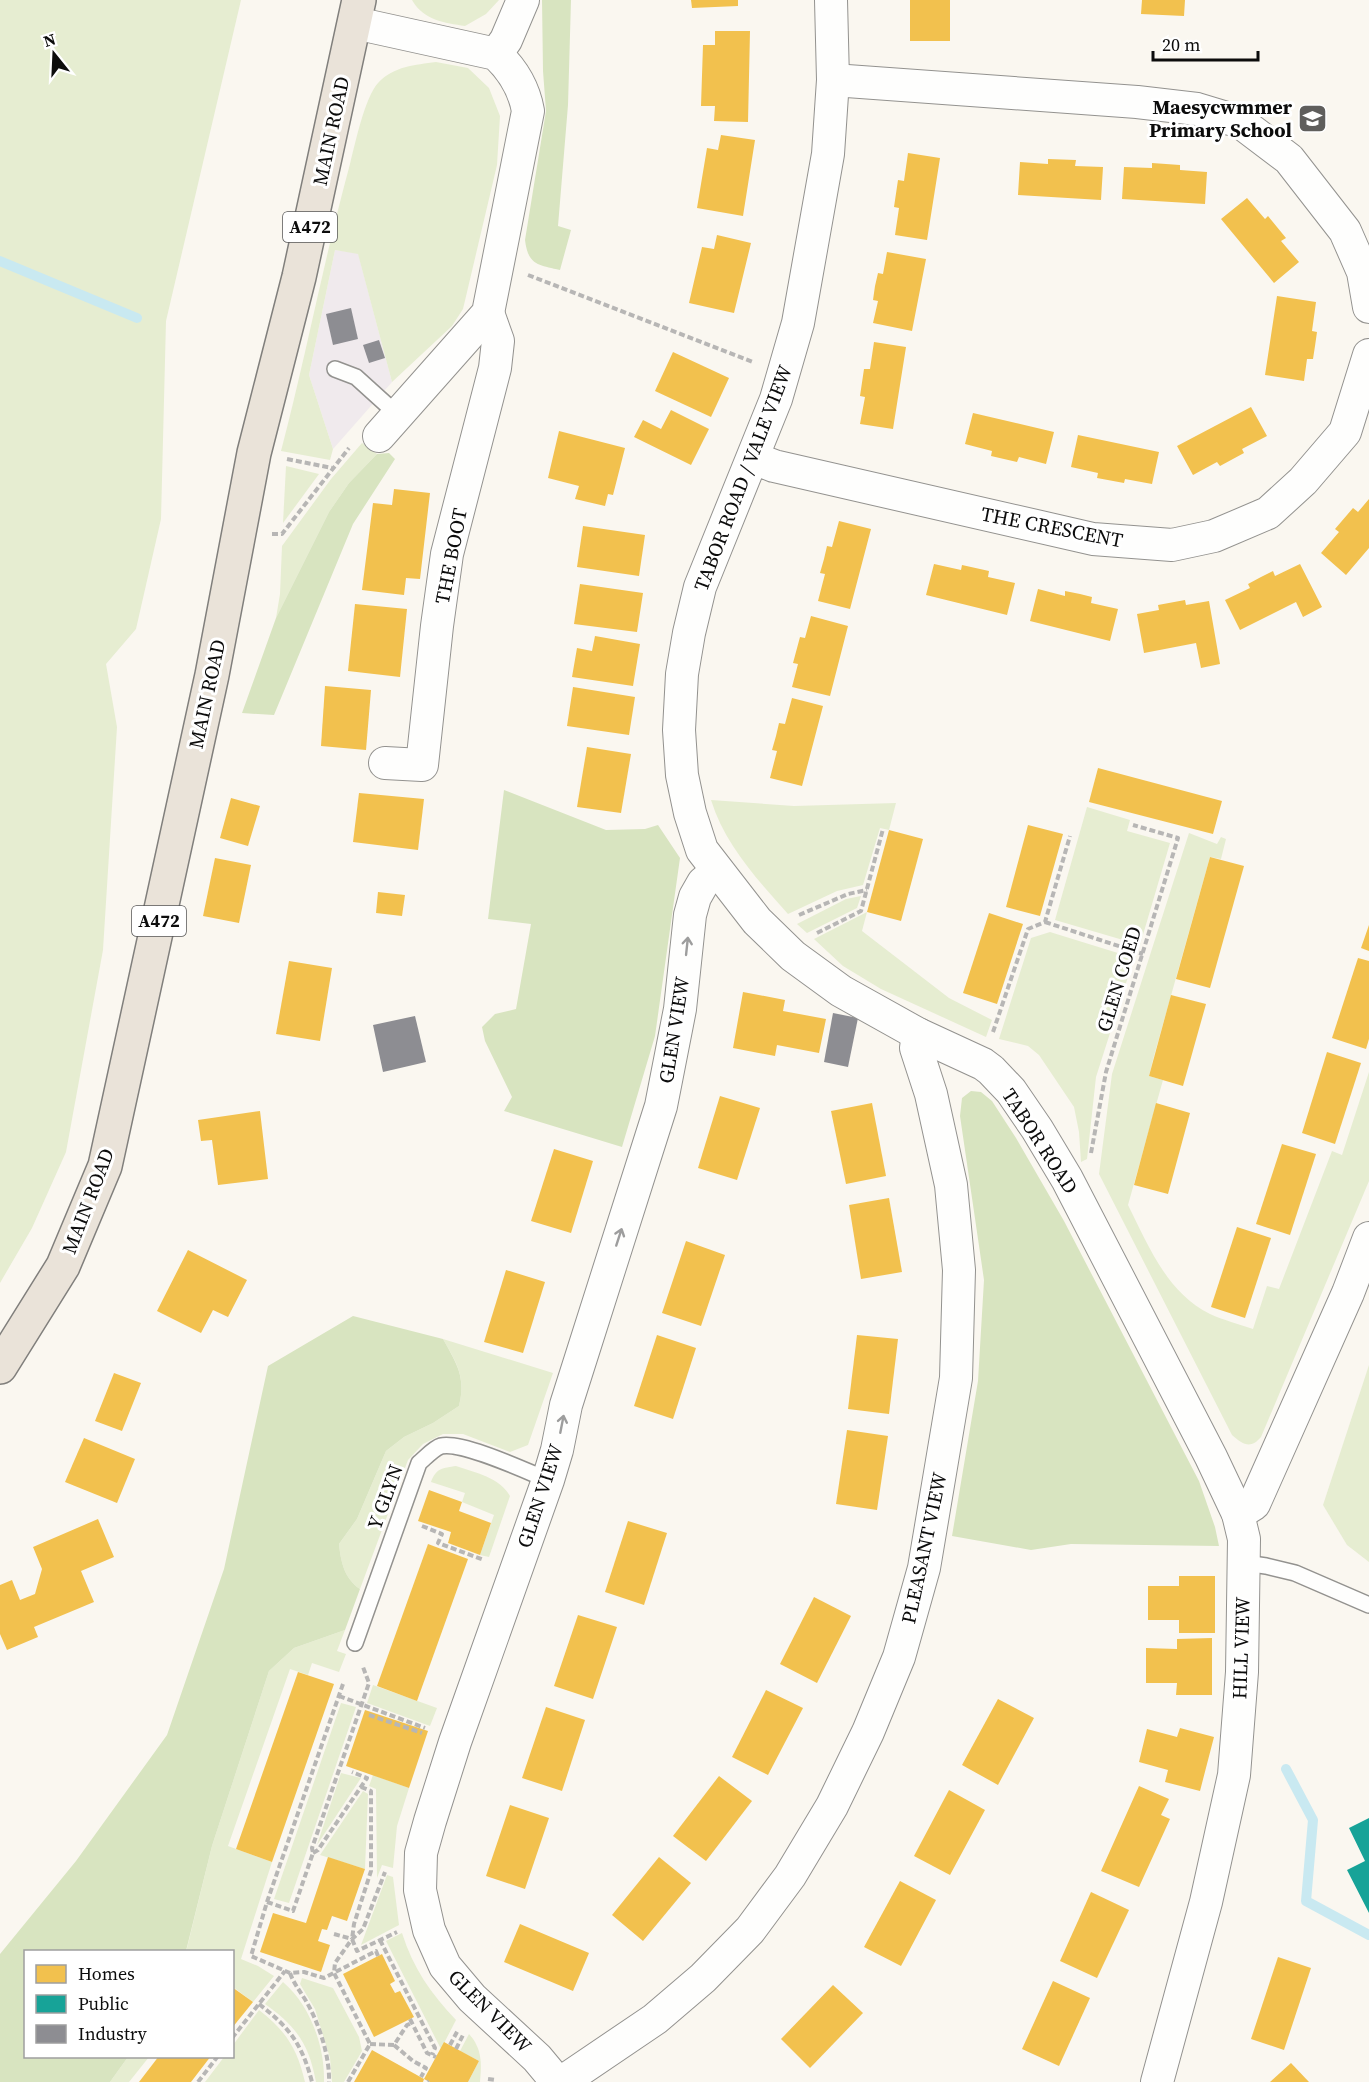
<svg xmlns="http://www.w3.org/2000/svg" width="1369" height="2082" viewBox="0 0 1369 2082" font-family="'Source Serif 4',serif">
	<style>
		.industrial { fill: #f0eaed }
		.green { fill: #e6edd1 }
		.forest { fill: #d8e4c0 }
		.homes { fill: #f2c14e }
		.public { fill: #17a398 }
		.industry { fill: #8d8d92 }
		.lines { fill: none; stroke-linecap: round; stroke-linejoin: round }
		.stream { stroke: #c9e9f1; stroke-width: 10 }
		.service-casing { stroke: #93928f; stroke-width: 18 }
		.minor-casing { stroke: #93928f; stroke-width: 34 }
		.primary-casing { stroke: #807f7c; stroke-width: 36 }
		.path { stroke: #b7b6b5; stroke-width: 4; stroke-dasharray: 6 3; stroke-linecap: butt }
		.service { stroke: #fefefd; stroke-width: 15 }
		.minor { stroke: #fefefd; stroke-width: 32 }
		.primary { stroke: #eae3d9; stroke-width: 33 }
		.oneway { stroke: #9d9d9d }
		.labels { text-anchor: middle; stroke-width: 6; stroke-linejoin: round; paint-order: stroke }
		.shield { fill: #fff; stroke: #555; stroke-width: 1.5 }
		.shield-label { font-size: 18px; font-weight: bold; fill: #0c0c0c }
		.poi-label { font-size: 20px; font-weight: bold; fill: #0c0c0c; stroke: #fff; text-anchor: end }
		.street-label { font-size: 20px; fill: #0c0c0c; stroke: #fff }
	</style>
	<rect width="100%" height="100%" fill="#faf7f0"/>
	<path class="industrial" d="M335,250l23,3 34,129 -59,67 -24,-74z"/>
	<g class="green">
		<path d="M0,0h241l-75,321 -5,198 -25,110 -30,35 11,63 -14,223 -37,202 -34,76 -32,55z"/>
		<path d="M412,0h87l-13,14 -21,12c-20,-3 -42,-6 -53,-26z"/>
		<path d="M436,62l32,6 21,20 11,28 -3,49 -34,144 -11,17 -60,56 -34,-128 -23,-4 -26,125 24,74 -3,11 -49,-9c25,-95 43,-192 69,-287 5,-20 15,-67 28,-81 16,-17 37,-18 58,-21z"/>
		<path d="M362,443l15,11 -28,29 -20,29 -53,106 4,-24 2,-48 49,-67z"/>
		<path d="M286,466l33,8 -36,49z"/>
		<path d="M711,800l83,6 102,-3 -7,27 -9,-2 -17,57 -26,6 -49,23c-31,-35 -63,-69 -77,-114z"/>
		<path d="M1087,807l43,13 -3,11 43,12 -30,102 -85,-25z"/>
		<path d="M1189,833l28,11 4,-7 5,2 -5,20 -11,-2 -56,199 -5,20 14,4 -35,125c20,40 39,88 82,109 13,6 29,10 43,15l14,-43 12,3 53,-138 10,4 27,-83v109l-108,256c-10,12 -18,8 -29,-2l-133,-261 13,-100z"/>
		<path d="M861,896l-4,12 -50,25 -10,-9 49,-25z"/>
		<path d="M867,912l-5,19 87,67 43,22 -6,17 -105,-48 -38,-23 -29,-27z"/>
		<path d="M1050,932l84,26 -38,119 -9,82 -6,3 -2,-30 -5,-25 -35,-52 -11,-9 -29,-7 32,-101z"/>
		<path d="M443,1339l110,34 -25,72 -18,7 -47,-18h-20l-20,10 -15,16 -48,129c-16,-11 -19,-27 -21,-45l18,-25 29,-68 18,-14 29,-14 26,-17c7,-30 -2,-42 -16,-67z"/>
		<path d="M1369,1365v197l-22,-17 -24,-40z"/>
		<path d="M456,1466c20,7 43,11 54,30l-21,61 -9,-2 14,-40 -32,-13 3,-9 -34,-11c5,-14 12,-14 25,-16z"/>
		<path d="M345,1630l-8,21 9,3 -7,18 -27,-9 -4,12 -18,-6 -62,177 44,16 -31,97 17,7 16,10 -21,26 -20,-15 -1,-35h-46l26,-106 57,-175 25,-23z"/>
		<path d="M373,1685l64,23 -7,18 -63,-23z"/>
		<path d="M341,1703l15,4 -67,196 -15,-4z"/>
		<path d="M341,1773l20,5 -44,67z"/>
		<path d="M373,1775l36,13 -12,38 -4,42 -11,-3 -5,13 -1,-89 -7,-3z"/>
		<path d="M363,1791l5,3 -3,75 -45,-14z"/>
		<path d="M387,1875l6,2 6,48 -38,20z"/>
		<path d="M402,1933c11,35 29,61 54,87l-15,29 -55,-108z"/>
		<path d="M302,1978l31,10 26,49 3,14 -18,31h-12l-2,-24 -15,-49 -15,-25z"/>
		<path d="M283,1982c27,23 42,64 41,100h-8c-7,-38 -20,-56 -51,-78z"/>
		<path d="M259,2010c27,21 38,38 46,72h-100l19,-25 8,-1 1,-11z"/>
		<path d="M469,2034c13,14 13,30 11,48h-12l11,-21 -19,-10z"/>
		<path d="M128,2057h21l-20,25h-19z"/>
	</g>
	<g class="forest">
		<path d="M542,0h29l-3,105 -10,121 13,4 -11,40c-22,-5 -32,-5 -35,-30l21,-129 -3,-40z"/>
		<path d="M389,453l6,6 -42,65 -79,191 -32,-2 34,-95 53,-106 20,-29 28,-29z"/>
		<path d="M504,790l102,40 39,-1 13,-4 22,33 -25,178 -33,111 -118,-36 8,-14 -27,-56 -3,-14 13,-13 21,-5 15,-85 -43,-5z"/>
		<path d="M971,1091l10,1 11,9 24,37 48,83 135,260 16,46 4,19 -148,-2 -40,6 -79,-14 26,-155 6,-101 -24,-164 2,-18z"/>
		<path d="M353,1316l90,23c14,25 23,38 16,67l-26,17 -29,14 -18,14 -29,68 -18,25c2,18 5,34 21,45l-15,41 -51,18 -25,23 -57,175 -26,105 -160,1v104l102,1 -18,25h-110v-128l76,-93 91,-126 57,-166 44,-203z"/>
	</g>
	<g class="homes">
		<path d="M691,0h47v6l-46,2z"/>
		<rect x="910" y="0" width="40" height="41"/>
		<path d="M1142,0h43l-1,16 -43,-2z"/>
		<path d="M715,31h35l-2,91 -34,-1 1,-15h-14l2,-61h12z"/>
		<path d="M721,135l34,5 -12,76 -46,-8 10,-60 11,2z"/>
		<path d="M908,153l32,5 -13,82 -32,-5 4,-27 -5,-1 4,-27 6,1z"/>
		<path d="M1048,159l28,1 -1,6 28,1 -2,33 -83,-5 2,-33 28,2z"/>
		<path d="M1152,163l28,2v5l27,2 -2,32 -83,-5 2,-32 28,1z"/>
		<path d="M1247,198l18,21 3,-3 18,22 -5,3 18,21 -25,21 -53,-64z"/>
		<path d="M717,235l34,8 -17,70 -45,-10 13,-56 12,2z"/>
		<path d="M887,252l39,7 -14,72 -39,-8 5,-22 -5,-1 2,-14 3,-13 5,1z"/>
		<path d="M1277,296l39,6 -4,29 5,1 -2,14 -2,13h-6l-3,22 -39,-6z"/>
		<path d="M874,342l32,5 -13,82 -33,-5 5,-27 -5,-1 4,-27h6z"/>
		<path d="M673,352l56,26 -18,39 -56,-26z"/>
		<path d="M1251,407l16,29 -25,13 2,4 -24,13 -3,-4 -24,13 -16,-29z"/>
		<path d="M671,410l38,19 -18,36 -57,-28 9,-17 18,9z"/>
		<path d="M973,413l81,19 -8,32 -27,-7 -2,5 -26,-6 1,-5 -27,-7z"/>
		<path d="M559,431l66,17 -12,47 -5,-1 -3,12 -30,-7 4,-13 -31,-8z"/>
		<path d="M1078,435l81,17 -7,32 -27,-5 -1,4 -27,-5 1,-5 -27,-6z"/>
		<path d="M394,489l36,4 -10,86 -14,-1 -2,17 -42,-5 11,-87 19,2z"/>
		<path d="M1369,499v49l-23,27 -25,-22 18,-21 -4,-3 18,-21 5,4z"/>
		<path d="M839,521l32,8 -21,80 -32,-8 7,-27 -5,-1 4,-14 3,-13 5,1z"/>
		<path d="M583,526l62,9 -6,41 -62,-9z"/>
		<path d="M934,564l27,6 1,-5 27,6 -1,6 27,6 -8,32 -81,-20z"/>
		<path d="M1300,564l22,43 -19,10 -7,-15 -56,28 -15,-30 25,-12 -2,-4 13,-7 12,-6 2,5z"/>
		<path d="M580,584l63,9 -6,39 -63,-8z"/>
		<path d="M1038,589l27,7v-5l15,3 12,3 -1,6 27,6 -8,32 -80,-20z"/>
		<path d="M1185,600l1,5 23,-4 11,63 -19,4 -5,-25 -52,10 -7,-39 22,-4 -1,-5z"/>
		<path d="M355,604l52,5 -7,68 -52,-6z"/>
		<path d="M811,616l37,10 -18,70 -38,-9 6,-23 -5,-1 7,-26 5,1z"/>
		<path d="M595,636l45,8 -7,42 -61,-9 5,-29 15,3z"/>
		<path d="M325,686l46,4 -5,60 -45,-4z"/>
		<path d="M573,687l62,10 -6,38 -62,-9z"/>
		<path d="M792,698l31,8 -21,80 -32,-8 7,-27 -5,-1 4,-14 3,-13 6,1z"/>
		<path d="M587,747l44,7 -10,59 -44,-6z"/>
		<path d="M1098,768l124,33 -9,33 -124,-32z"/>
		<path d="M359,793l65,6 -6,51 -65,-8z"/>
		<path d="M231,798l29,8 -12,40 -28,-8z"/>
		<path d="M1028,825l35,9 -23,82 -34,-9z"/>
		<path d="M889,830l34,9 -22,82 -34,-9z"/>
		<path d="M1210,857l34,9 -34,122 -34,-9z"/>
		<path d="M215,858l36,7 -12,58 -36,-7z"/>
		<path d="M378,892l27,3 -3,21 -26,-3z"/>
		<path d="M989,913l34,11 -26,80 -34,-11z"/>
		<path d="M1369,925v26l-8,-3z"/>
		<path d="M1358,958l11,3v78l-3,10 -34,-11z"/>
		<path d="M289,961l43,7 -12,73 -44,-7z"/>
		<path d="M743,992l42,8 -2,11 43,8 -7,34 -42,-8 -2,11 -42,-8z"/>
		<path d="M1171,995l35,9 -23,82 -34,-10z"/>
		<path d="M1327,1052l34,11 -26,81 -33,-11z"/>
		<path d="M720,1096l40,12 -23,72 -39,-12z"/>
		<path d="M872,1103l14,73 -40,8 -15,-73z"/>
		<path d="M1156,1103l34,10 -22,81 -34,-9z"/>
		<path d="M260,1111l8,68 -50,6 -6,-45 -11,1 -3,-21z"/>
		<path d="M1282,1144l34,10 -26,81 -34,-11z"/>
		<path d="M554,1149l39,12 -22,72 -40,-12z"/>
		<path d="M889,1198l13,74 -41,7 -12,-74z"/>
		<path d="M1237,1227l34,11 -26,80 -34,-11z"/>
		<path d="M686,1241l39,14 -24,71 -39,-13z"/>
		<path d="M188,1250l59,30 -19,37 -15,-7 -12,23 -44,-22z"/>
		<path d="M506,1270l39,12 -22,71 -39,-11z"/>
		<path d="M657,1335l39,13 -23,71 -39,-13z"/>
		<path d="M857,1335l41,4 -9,75 -41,-5z"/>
		<path d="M114,1373l27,10 -19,48 -27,-10z"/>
		<path d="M847,1430l41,6 -11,74 -41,-6z"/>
		<path d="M84,1438l51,21 -18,44 -52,-21z"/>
		<path d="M429,1490l33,12 -3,9 32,12 -11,32 -32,-12 3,-11 -33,-11z"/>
		<path d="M98,1519l16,38 -33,14 13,31 -60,25 4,10 -31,13 -7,-16v-49l12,-5 8,20 15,-6 7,-25 -9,-22z"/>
		<path d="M628,1521l39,12 -23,72 -39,-13z"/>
		<path d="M428,1544l40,15 -51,142 -40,-15z"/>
		<path d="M1179,1576h36v57h-36v-13h-31v-34h31z"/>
		<path d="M814,1597l37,19 -34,67 -37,-19z"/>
		<path d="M578,1615l39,12 -24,72 -39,-13z"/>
		<path d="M1212,1638v57h-36l1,-12h-31v-35l31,1v-10z"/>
		<path d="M298,1672l36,12 -62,178 -36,-13z"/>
		<path d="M766,1690l37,18 -35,67 -36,-18z"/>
		<path d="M998,1699l36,19 -36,67 -36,-20z"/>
		<path d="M546,1707l39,13 -23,71 -40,-13z"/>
		<path d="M365,1710l63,21 -19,57 -63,-22z"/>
		<path d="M1180,1728l34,9 -14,54 -35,-9 3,-12 -29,-8 8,-33 30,8z"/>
		<path d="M719,1776l33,25 -46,60 -33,-25z"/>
		<path d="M1139,1786l30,13 -8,16 9,4 -31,68 -38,-16z"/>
		<path d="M949,1790l36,20 -35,65 -36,-19z"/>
		<path d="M510,1805l39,13 -24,71 -39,-13z"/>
		<path d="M328,1857l37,12 -18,52 -15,-5 -5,14 -5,-1 -4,12 12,4 -9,27 -61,-20 13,-39 33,10z"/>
		<path d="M659,1857l32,26 -48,58 -31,-26z"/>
		<path d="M900,1881l36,19 -35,66 -37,-19z"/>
		<path d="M1091,1892l38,18 -32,68 -37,-17z"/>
		<path d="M520,1924l69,29 -16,38 -69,-29z"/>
		<path d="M382,1954l13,27 -5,3 5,9 5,-2 14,26 -40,20 -31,-63z"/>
		<path d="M1278,1957l33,11 -27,82 -33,-11z"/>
		<path d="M1053,1981l37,17 -31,68 -37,-17z"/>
		<path d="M833,1985l30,28 -53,55 -29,-29z"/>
		<path d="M232,1987l21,15 -21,26z"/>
		<path d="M444,2042l35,19 -11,21h-38l-6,-3 -1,3h-69l18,-32 52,29z"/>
		<path d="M159,2056h52l-20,26h-52z"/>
		<path d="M1291,2063l18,19h-39z"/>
	</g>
	<path class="public" d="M1369,1818v95l-22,-43 18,-9 -16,-33z"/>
	<g class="industry">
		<path d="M351,308l7,31 -25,6 -7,-31z"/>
		<path d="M379,340l6,18 -16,5 -6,-18z"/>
		<path d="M833,1013l25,5 -10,49 -24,-5z"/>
		<path d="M415,1016l11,46 -43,10 -10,-47z"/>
	</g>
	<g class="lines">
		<g class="stream">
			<path d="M0,261l137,57"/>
			<path d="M1286,1769l27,51 -7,81 63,34"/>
		</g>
		<defs>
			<g id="service">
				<path d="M335,369l21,8 42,38"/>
				<path d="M1245,1563l21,3 29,7 74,32"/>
				<path d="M355,1643l64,-180c6,-5 15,-15 22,-17 21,-5 85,25 107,34"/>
			</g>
			<g id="minor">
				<path d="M831,0l2,80 -5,74 -30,169 -22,76 -76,188 -11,46 -7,41 -3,56 3,45 8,38 12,37 55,71 36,35 48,35 77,43 65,30 8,6 20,21 26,38 30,50 144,278 27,57 6,25 -2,133 -8,103 -28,127 -49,180"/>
				<path d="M355,23l141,31c17,16 28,34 32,57l-40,202 -109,123"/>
				<path d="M496,54l10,-14 17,-40"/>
				<path d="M833,80l304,22 60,7 43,13 49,37 56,72 18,41 6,35"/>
				<path d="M753,458l21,8 319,73 79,6 42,-9 54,-23 35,-32 42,-49 24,-77"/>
				<path d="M385,763l37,2 15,-139 10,-72 48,-186 3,-27 -10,-28"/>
				<path d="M1238,1514l16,-10 94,-211 21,-55"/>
				<path d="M557,2082l-20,-24 -65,-60 -27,-32 -16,-36 -9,-40 1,-37 9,-32 25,-79 93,-262 9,-30 9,-45 95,-299 19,-97 10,-94 5,-18 8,-14 14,-12"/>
				<path d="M562,2082l93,-63 48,-41 47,-48 40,-54 42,-70 36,-74 31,-75 25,-89 32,-190 3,-108 -8,-85 -20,-91 -15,-46 2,-14"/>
			</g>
			<path id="primary" d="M0,1367l63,-101 42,-100 107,-491 42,-222 45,-176 60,-277"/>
		</defs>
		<use href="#service" class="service-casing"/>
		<use href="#minor" class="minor-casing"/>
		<use href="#primary" class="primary-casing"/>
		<g class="path">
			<path d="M528,275l225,87"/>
			<path d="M287,459l45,9"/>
			<path d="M272,534h10l67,-86"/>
			<path d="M799,915l49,-21 19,-4"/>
			<path d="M1045,922l98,32"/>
			<path d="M817,933l44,-22 22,-82"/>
			<path d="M993,1032l35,-103 17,-7 25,-86"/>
			<path d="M1091,1153l15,-81 72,-234 -45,-13"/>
			<path d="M422,1526l20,8 -4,9 46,17"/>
			<path d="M343,1684l-76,218 -16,54 39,17 14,-1 20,6 52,-27 2,5"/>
			<path d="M339,1696l86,32"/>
			<path d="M369,1715l53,18"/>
			<path d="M361,1787l10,4v80l-17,53 -2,15 5,12 40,-19"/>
			<path d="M313,1853l5,-3 49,-72 -15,-6"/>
			<path d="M267,1902l26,9 20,-58 -1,-5 57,-165 -6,-16"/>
			<path d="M334,1934l18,5 11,-10 22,-57"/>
			<path d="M380,1940l55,108 -3,7"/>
			<path d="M290,1973c4,11 10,18 16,28 13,22 24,56 23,81"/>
			<path d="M259,2004c31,24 43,40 53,78"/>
			<path d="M410,2019l17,34 9,4"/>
			<path d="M232,2038l53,-67"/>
			<path d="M370,2044l24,1 13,-20 5,-2"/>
			<path d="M394,2045l19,16 13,7 -5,9"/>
			<path d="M450,2045l8,-15"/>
			<path d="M456,2049l7,-14"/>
			<path d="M488,2079l7,1"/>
			<path d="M198,2082l20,-26"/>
			<path d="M348,2082l22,-38 -36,-71 1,-10 17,-24"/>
			<path d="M428,2082l1,-1"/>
		</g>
		<use href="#service" class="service"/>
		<use href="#minor" class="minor"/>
		<use href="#primary" class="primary"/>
	</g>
	<defs><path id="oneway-shaft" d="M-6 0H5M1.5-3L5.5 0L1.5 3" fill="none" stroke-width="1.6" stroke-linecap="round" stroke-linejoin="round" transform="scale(1.5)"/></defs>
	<g class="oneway">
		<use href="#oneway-shaft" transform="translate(687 946) rotate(-84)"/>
		<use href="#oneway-shaft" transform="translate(619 1237) rotate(-72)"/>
		<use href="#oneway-shaft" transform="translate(562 1424) rotate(-79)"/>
	</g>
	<defs>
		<symbol id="school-square" viewBox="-11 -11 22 22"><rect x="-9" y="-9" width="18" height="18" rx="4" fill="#5f5e5c" stroke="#fff"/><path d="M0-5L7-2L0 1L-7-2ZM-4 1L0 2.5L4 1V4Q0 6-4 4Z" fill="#fff"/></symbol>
	</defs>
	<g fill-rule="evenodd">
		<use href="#school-square" x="1296" y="102" width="33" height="33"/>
	</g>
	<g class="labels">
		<g class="shield">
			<rect x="283" y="212" width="54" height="30" rx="4.5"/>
			<rect x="132" y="906" width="54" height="30" rx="4.5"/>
		</g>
		<g class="shield-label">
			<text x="310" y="233">A472</text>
			<text x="159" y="927">A472</text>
		</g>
		<g class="poi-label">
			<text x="1292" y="114">Maesycwmmer<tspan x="1292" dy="23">Primary School</tspan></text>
		</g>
		<g class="street-label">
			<text transform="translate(331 131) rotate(-78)" y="7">MAIN ROAD</text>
			<text transform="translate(743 478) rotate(-69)" y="7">TABOR ROAD / VALE VIEW</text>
			<text transform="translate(1052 527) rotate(11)" y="7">THE CRESCENT</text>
			<text transform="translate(451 556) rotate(-79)" y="7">THE BOOT</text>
			<text transform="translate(207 694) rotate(-78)" y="7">MAIN ROAD</text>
			<text transform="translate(1119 979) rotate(-73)" y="7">GLEN COED</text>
			<text transform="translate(674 1030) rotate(-81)" y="7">GLEN VIEW</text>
			<text transform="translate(1040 1141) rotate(57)" y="7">TABOR ROAD</text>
			<text transform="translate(88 1201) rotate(-69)" y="7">MAIN ROAD</text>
			<text transform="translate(540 1496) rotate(-72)" y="7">GLEN VIEW</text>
			<text transform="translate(385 1497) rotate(-70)" y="7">Y GLYN</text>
			<text transform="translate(924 1548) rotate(-78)" y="7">PLEASANT VIEW</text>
			<text transform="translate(1241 1648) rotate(-88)" y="7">HILL VIEW</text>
			<text transform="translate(490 2011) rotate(45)" y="7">GLEN VIEW</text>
		</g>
	</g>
	<rect x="24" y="1950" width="210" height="108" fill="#ffffff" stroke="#9e9e9e" stroke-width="1.5"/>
	<rect x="36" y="1965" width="30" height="18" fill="#f2c14e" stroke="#9e9e9e" stroke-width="1.5"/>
	<text x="78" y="1980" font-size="18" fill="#0c0c0c">Homes</text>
	<rect x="36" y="1995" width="30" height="18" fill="#17a398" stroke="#9e9e9e" stroke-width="1.5"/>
	<text x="78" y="2010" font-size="18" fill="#0c0c0c">Public</text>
	<rect x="36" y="2025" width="30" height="18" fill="#8d8d92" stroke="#9e9e9e" stroke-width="1.5"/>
	<text x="78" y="2040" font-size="18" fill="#0c0c0c">Industry</text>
	<g transform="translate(54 54) rotate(342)" stroke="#ffffff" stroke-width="4.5" paint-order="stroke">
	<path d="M0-4.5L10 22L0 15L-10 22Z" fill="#0c0c0c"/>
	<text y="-9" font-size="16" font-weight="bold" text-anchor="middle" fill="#0c0c0c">N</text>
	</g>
	<path d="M1153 51v9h105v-9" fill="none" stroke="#0c0c0c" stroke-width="3"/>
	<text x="1162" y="51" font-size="18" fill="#0c0c0c" stroke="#ffffff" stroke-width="4.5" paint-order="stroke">20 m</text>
</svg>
